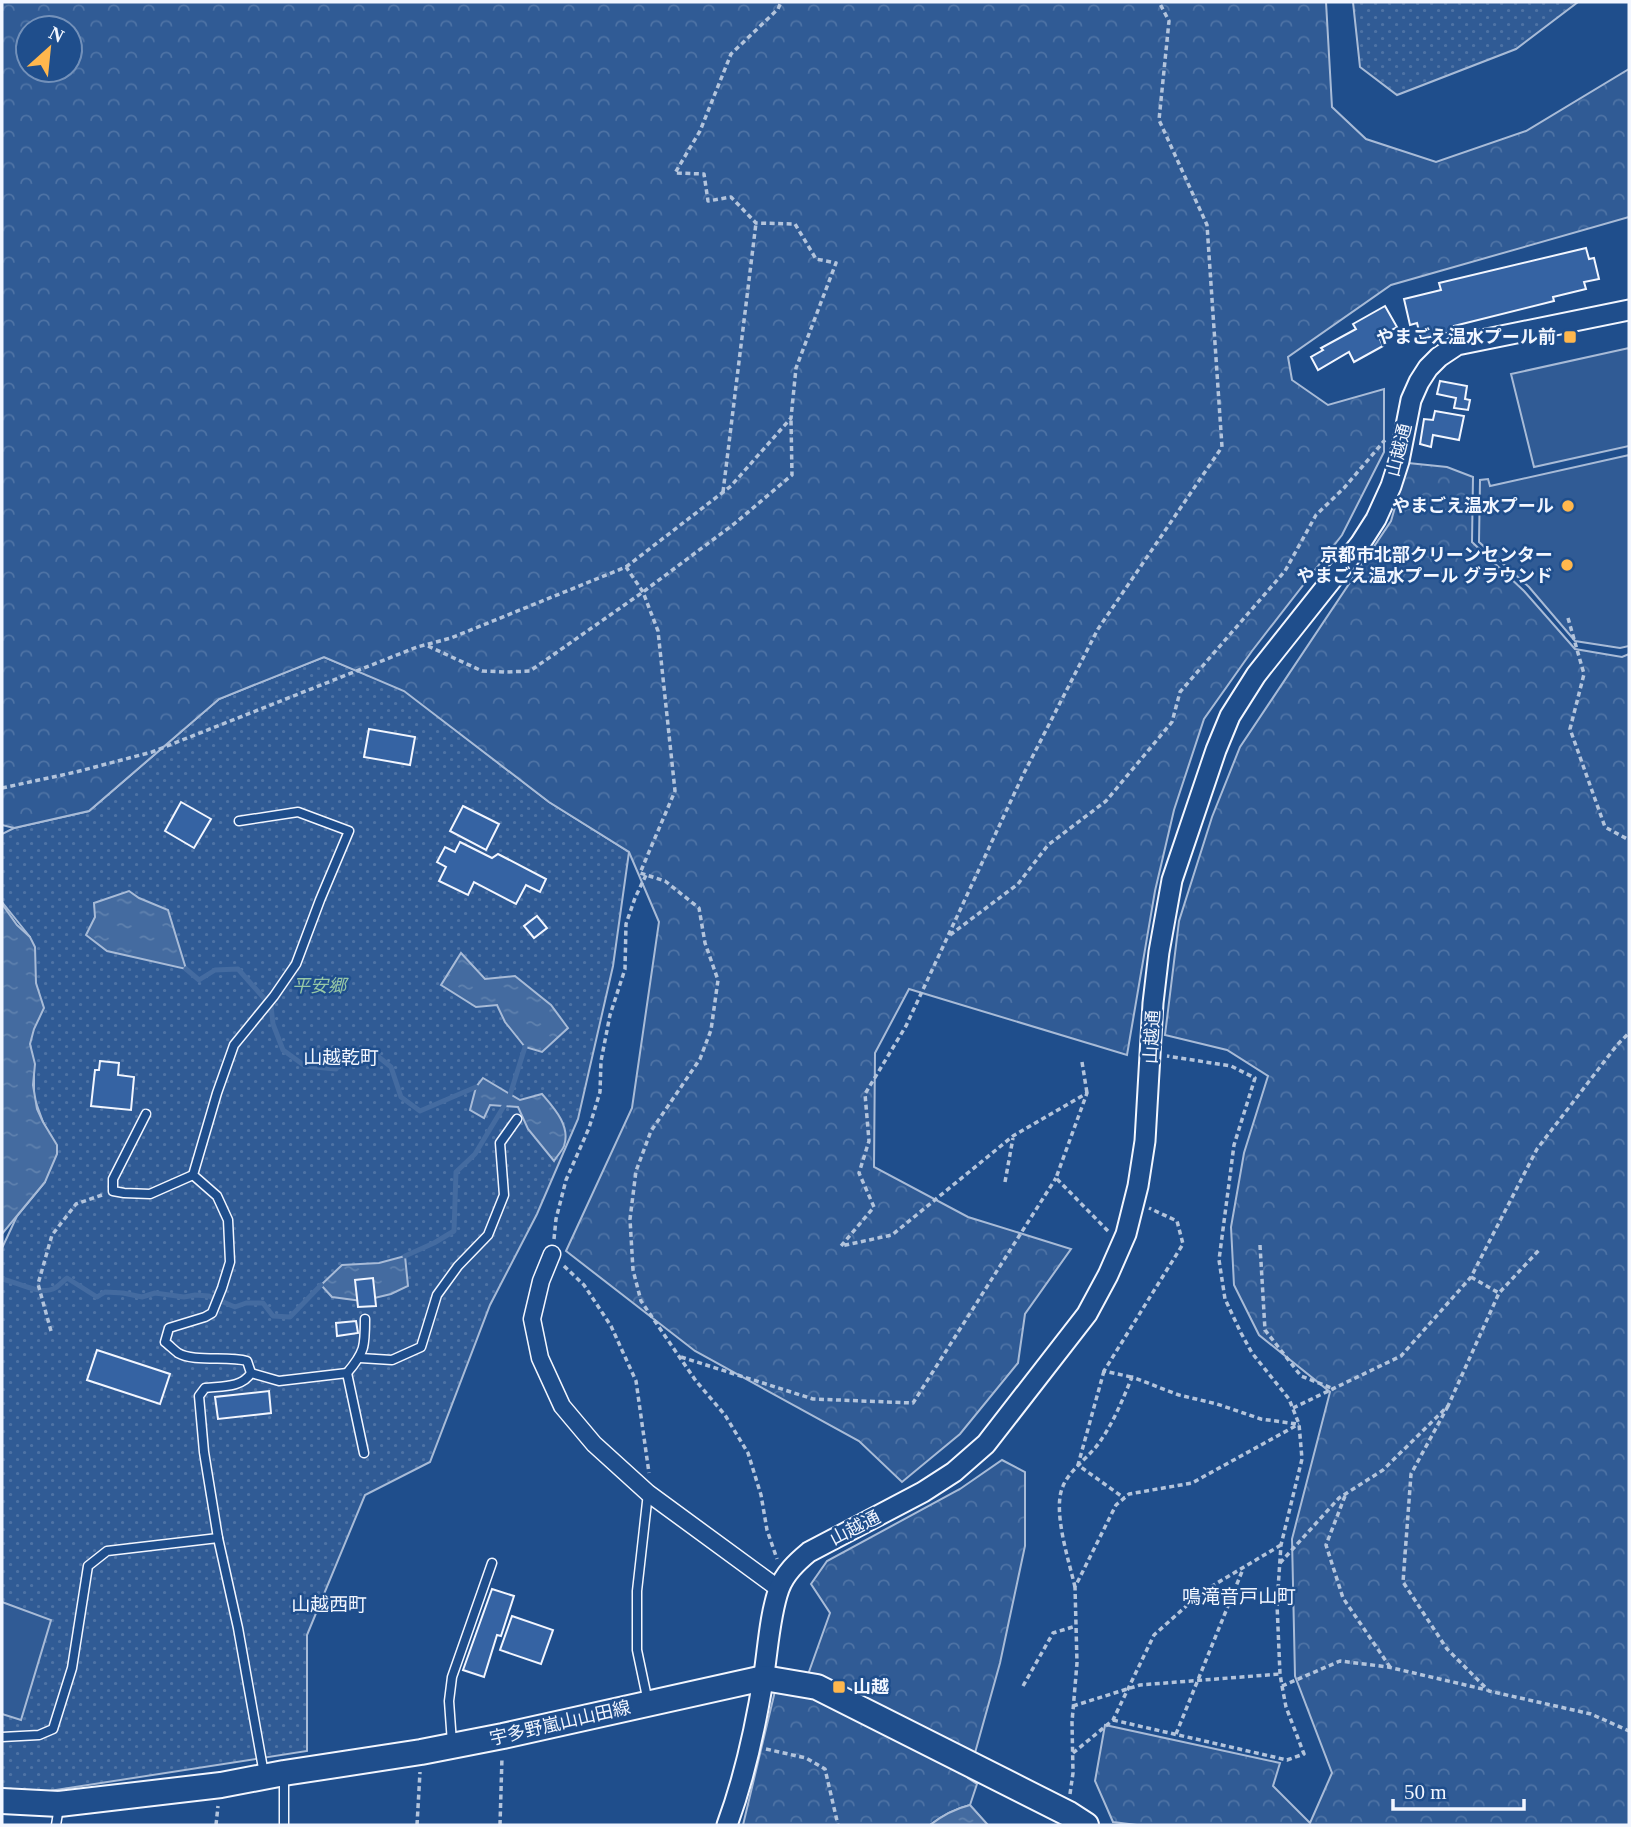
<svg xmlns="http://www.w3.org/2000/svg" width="1631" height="1827" viewBox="0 0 1631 1827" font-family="'Times New Roman','Noto Sans JP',serif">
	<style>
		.grass { fill: url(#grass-dots); stroke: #a8bbd7; stroke-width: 2 }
		.forest { fill: url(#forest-crowns); stroke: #a8bbd7; stroke-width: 2; fill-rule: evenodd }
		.pitch { fill: #305b95; stroke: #a8bbd7; stroke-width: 2 }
		.water { fill: url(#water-ripples); stroke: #a8bbd7; stroke-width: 2 }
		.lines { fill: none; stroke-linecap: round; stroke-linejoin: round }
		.stream { stroke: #446ba0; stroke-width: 5 }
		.building { fill: #3563a3; stroke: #f2f6ff; stroke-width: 2 }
		.service-casing { stroke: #f2f6ff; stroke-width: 11 }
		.minor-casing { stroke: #f2f6ff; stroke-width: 19 }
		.tertiary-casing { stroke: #f2f6ff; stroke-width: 23 }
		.primary-casing { stroke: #f2f6ff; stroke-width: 28 }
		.path { stroke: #b3c4dc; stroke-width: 3.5; stroke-dasharray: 5 3.5; stroke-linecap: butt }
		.service { stroke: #1f4e8c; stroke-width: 8 }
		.minor { stroke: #1f4e8c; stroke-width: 16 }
		.tertiary { stroke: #1f4e8c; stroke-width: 19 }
		.primary { stroke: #1f4e8c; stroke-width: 24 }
		.poi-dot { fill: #ffb74d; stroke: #1f4e8c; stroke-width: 2.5 }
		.labels { text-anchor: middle; stroke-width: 5; stroke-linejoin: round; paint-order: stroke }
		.poi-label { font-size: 18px; font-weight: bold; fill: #f2f6ff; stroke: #1f4e8c; text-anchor: end }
		.street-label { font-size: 18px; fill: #f2f6ff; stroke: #1f4e8c }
		.park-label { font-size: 18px; font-style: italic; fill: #97c8a6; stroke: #1f4e8c }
		.neighbourhood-label { font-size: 19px; fill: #f2f6ff; stroke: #1f4e8c }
	</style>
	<defs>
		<pattern id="grass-dots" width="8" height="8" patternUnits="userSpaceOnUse" patternTransform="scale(1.75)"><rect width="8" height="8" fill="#305b95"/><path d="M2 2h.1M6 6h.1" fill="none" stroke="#4e73a5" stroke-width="1.8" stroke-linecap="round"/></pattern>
		<pattern id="forest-crowns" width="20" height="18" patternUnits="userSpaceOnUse" patternTransform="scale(1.75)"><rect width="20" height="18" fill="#305b95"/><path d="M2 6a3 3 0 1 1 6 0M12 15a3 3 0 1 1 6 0" fill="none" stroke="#4e73a5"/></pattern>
		<pattern id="water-ripples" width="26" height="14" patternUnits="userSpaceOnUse" patternTransform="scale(1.75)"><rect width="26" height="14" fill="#446ba0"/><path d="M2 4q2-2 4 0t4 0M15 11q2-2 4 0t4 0" fill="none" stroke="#5f81ae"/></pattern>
	</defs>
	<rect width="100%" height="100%" fill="#1f4e8c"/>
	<g class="grass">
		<path d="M1353,2h225l-62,47 -119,46 -37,-28z"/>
		<path d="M324,657l80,33 145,112 80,50 -16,114 -35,153 -41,95 -47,91 -60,157 -65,33 -58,140v116l-264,41 -41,-3v-541l15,-32 28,-34 4,-48 -6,-12 -9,-25v-26l-4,-27v-107l-28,-35v-68l12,-6 75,-17 130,-112z"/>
	</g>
	<g class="forest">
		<path d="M2,2h1324l6,105 34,32 70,23 90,-31 103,-62v148l-238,68 -103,72 4,23 36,25 56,-16v63l-42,83 -90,116 -48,68 -30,91 -19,81 -28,164 -218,-66 -34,64 -1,114 94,50 103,32 -46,65 -7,49 -58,71 -58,48 -43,-41 -164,-90 -129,-100 66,-143 27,-186 -30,-70 -80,-50 -145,-111 -80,-34 -105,42 -130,112 -75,17 -12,-3zM28,28h42v42h-42z"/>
		<path d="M1408,463l39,4 26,10 -1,65 52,49 51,58 47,8 7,-3v1171h-492l-24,-3 -18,-41 10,-56 175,38 -7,23 37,37 22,-50 -37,-97 -3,-137 38,-147 -71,-57 -25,-50 -3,-58 13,-74 24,-77 -41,-26 -62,-15 14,-114 33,-104 28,-70 151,-226z"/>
		<path d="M1002,1460l23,12v74l-25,117 -32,115 9,6 -7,21c-16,4 -27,10 -40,20h-187l32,-134 26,3 29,-81 -19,-29 16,-23 133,-72z"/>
	</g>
	<g class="pitch">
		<path d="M1629,348v98l-95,21 -23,-93z"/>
		<path d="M1629,455v191l-9,2 -45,-7 -46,-54 -50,-45 1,-62 8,-1 2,7z"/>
		<path d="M2,1602l49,18 -30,100 -19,-6z"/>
	</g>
	<g class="water">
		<path d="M129,891l10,7 29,12 18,59 -79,-18 -21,-16 9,-18 -1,-14z"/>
		<path d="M2,904l15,21 13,12 5,10 1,36 8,25 -10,21 -4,15 5,20 -2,21 4,24 6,13 14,23v9l-12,28 -43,52z"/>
		<path d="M461,953l24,26 30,-3 36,29 17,23 -26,24 -17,-5 -20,-25 -8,-17 -21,2 -35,-22z"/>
		<path d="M483,1078l37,22 22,-6c12,14 29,32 22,52 -2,5 -7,10 -10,15l-26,-32 -10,-22 -28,-2 -6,13 -14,-8 6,-23z"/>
		<path d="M405,1256l3,30 -17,8 -29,7 -30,-4 -11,-12 21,-20 37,-2z"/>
		<path d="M970,1805l18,20h-58c13,-10 24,-16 40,-20z"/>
	</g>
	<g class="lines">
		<g class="stream">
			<path d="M186,969l13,11 16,-10 23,-1 33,37 2,18 10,26 22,16 31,3 12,-17 21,-3 22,18 10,30 19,14 56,-24"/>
			<path d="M510,1095l15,-48"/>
			<path d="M405,1256l29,-13 20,-12 2,-59 19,-18 29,-48"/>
			<path d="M2,1279c15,3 37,16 51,10 5,-2 10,-8 14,-11l30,19 8,-5 18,1 19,4 13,-4 29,4 11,-2 14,1 26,11 11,-4h17l10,13 17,1 31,-32"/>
		</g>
	</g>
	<g class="building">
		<path d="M1586,248l3,11 5,-1 5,21 -15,3 2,7 -33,8 1,4 -100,25 2,5 -35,8 -4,-16 -7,2 -6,-26 37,-9 -2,-7z"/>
		<path d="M1385,306l12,21 -18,10 4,9 -29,16 -5,-10 -31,18 -7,-13 12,-7 -2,-2 35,-19 -3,-5z"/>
		<path d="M1440,381l27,5 -2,13 5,1 -2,10 -14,-2 2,-10 -19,-4z"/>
		<path d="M1435,411l29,5 -5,24 -26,-5 -2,12 -11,-3 4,-25 9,1z"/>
		<path d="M369,729l46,8 -5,28 -46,-8z"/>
		<path d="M181,802l30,17 -17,29 -29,-17z"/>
		<path d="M463,806l36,18 -13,26 -36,-19z"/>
		<path d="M460,842l32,16 6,-4 48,25 -6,13 -14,-7 -10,19 -42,-22 -6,13 -29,-14 7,-14 -9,-5 8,-15 10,5z"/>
		<path d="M537,916l10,12 -13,10 -10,-12z"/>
		<path d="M100,1061l19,2 -1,12 16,2 -3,33 -40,-4 4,-36h4z"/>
		<path d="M373,1278l3,28 -18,1 -3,-27z"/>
		<path d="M356,1321l2,12 -21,3 -1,-13z"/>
		<path d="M97,1350l73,24 -10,30 -73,-24z"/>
		<path d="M269,1391l2,22 -53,6 -3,-22z"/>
		<path d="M492,1589l22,7 -13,40 -4,-1 -13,42 -21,-7z"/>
		<path d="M512,1616l41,14 -12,34 -41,-14z"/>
	</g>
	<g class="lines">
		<defs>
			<g id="service">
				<path d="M239,821l59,-9 51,19 -29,69 -24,64 -22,32 -40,49 -17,48 -24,82 24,21 11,24 2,42 -8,26 -10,25 -7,4 -36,11 -4,14c4,3 9,8 13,11 15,9 50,3 69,8l4,12c-9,15 -30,13 -46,15l-6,8 5,56 14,86 20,90 26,146"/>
				<path d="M146,1114l-33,65v12l11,2 26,1 43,-19"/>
				<path d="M360,1358l32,2 29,-13 16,-52 21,-29 30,-31 16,-40 -4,-52 17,-24"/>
				<path d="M251,1373l28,8 68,-8 17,80"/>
				<path d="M347,1373c18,-21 18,-27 18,-54"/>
				<path d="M648,1702l-11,-52v-59l11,-98"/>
				<path d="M2,1737l37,-2 14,-6 19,-61 16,-102 19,-15 111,-13"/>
				<path d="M452,1743l-3,-42 3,-24 40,-114"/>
				<path d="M284,1776v49"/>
				<path d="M56,1825l3,-18"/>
			</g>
			<path id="minor" d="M552,1254l-11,27 -9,38 8,39 22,48 32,38 54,49 131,96"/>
			<path id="tertiary" d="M727,1825c18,-49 29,-100 37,-151 4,-27 6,-60 15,-85 6,-16 18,-27 30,-37l114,-60 31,-20 32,-28 101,-130 21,-39 18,-41 12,-48 7,-45 8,-138 6,-51 13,-72 44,-130 14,-34 26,-41 104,-131 16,-25 15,-33 8,-25 12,-61 8,-18 9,-14 11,-11 18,-12 172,-35"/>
			<path id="primary" d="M2,1801l57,3 162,-19 63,-12 137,-21 82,-16 261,-58 53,9 252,127 17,11"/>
		</defs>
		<use href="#service" class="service-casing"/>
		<use href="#minor" class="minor-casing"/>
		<use href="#tertiary" class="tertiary-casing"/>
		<use href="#primary" class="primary-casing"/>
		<g class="path">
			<path d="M723,492l33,-269"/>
			<path d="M626,567l105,-81 60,-68 5,-50 40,-105 -20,-4 -21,-35 -39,-1 -25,-26 -23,4 -4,-27 -29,-1 25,-42 31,-77 47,-45 3,-7"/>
			<path d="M1568,618l16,56 -14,55 35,98 24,13"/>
			<path d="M428,646l54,25 24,1 24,-1 113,-79 91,-68 58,-49 -1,-55"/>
			<path d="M2,788l74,-16 76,-20 265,-105 34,-9 175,-71 17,25 15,39 17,160 -35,82 25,8 34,27 6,35 13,37 -7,50 -11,29 -49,72 -15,40 -6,48 3,51 8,31 55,80 29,34 23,38 13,42 6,35 10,29"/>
			<path d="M950,935l68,-51 30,-39 58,-44 66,-79 8,-30 105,-121 31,-56 28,-27 41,-48"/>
			<path d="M1082,1062l5,31"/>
			<path d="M1005,1182l8,-44"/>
			<path d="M1108,1231l-52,-53 31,-85 -74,43 -121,99 -51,11 33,-39 -15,-34 10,-32 -4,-47 41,-68 116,-249 76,-148 124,-182 -15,-222 -48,-105 10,-99 -10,-19"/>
			<path d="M554,1239l2,-20 10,-39 23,-52 11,-36 1,-31 9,-46 15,-46 1,-45 9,-26 11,-23"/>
			<path d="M1260,1245l5,85 36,46 33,13"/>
			<path d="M564,1266l20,19 27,41 25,55 13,92"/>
			<path d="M1471,1277l28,16 41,-44"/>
			<path d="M51,1331l-13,-47 14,-49 24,-31 26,-9"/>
			<path d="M681,1357l132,42 100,4 143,-225"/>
			<path d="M1104,1371l-26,94 46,33"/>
			<path d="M1131,1377l-27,-6 79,-127 -6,-23 -28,-13"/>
			<path d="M1448,1406l-37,68 -8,108 44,67 42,42 102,23 38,17"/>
			<path d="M1293,1408l108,-52 70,-79 66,-128 80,-104 12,-12"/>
			<path d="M1345,1496l-19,49 17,53 47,69"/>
			<path d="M1280,1563l59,-65 44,-28 65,-64 51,-113"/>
			<path d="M1075,1587c-6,-26 -23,-77 -12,-101 7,-17 28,-30 38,-46 13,-19 22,-41 31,-63l47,18 38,9 44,15 36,5"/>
			<path d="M1023,1686l30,-53 23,-7"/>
			<path d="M1282,1686l58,-25 48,6 99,23"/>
			<path d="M1073,1706l67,-21 140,-11"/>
			<path d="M1113,1720l174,40 17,-6 -18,-47 -4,-21 -2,-12 -3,-70 4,-59 21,-86 -3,-35 -10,-25 -37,-46 -11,-20 -16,-34 -6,-39 15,-115 21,-67 -24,-12 -64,-10"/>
			<path d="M1176,1734l67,-165"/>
			<path d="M766,1749l40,9 19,11 13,56"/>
			<path d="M1073,1753l40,-33 41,-85 48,-43 79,-47"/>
			<path d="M1070,1794l3,-21 -1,-51 5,-59 -2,-76 41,-82 13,-11 63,-11 107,-59"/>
			<path d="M216,1825l2,-19"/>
			<path d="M417,1825l3,-53"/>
			<path d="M500,1825l2,-68"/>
		</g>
		<use href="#service" class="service"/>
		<use href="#minor" class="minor"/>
		<use href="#tertiary" class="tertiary"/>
		<use href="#primary" class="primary"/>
	</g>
	<g class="poi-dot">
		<rect x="1563" y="330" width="14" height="14" rx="3.5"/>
		<circle cx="1568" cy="506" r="7"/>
		<circle cx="1567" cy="565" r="7"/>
		<rect x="832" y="1680" width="14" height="14" rx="3.5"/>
	</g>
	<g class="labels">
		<g class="poi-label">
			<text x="1556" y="343">やまごえ温水プール前</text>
			<text x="1554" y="512">やまごえ温水プール</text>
			<text x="1553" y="561">京都市北部クリーンセンター<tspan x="1553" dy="21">やまごえ温水プール グラウンド</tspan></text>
			<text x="853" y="1693" text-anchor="start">山越</text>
		</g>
		<g class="street-label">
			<text transform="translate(1399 450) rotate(-76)" y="6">山越通</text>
			<text transform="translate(1152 1037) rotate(-87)" y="6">山越通</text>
			<text transform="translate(855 1528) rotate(-27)" y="6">山越通</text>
			<text transform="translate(560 1723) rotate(-13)" y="6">宇多野嵐山山田線</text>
		</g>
		<g class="park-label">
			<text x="319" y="992">平安郷</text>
		</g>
		<g class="neighbourhood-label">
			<text x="341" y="1064">山越乾町</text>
			<text x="1239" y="1603">鳴滝音戸山町</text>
			<text x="329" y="1611">山越西町</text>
		</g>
	</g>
	<rect width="1631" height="1827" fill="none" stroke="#f2f6ff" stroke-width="7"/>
	<g transform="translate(49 49) rotate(27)"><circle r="33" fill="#1f4e8c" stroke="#7391ba" stroke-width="2"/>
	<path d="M0-5L12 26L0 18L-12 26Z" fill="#ffb74d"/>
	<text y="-10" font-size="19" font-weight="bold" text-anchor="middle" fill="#f2f6ff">N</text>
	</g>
	<path d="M1393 1799v10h131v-10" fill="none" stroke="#f2f6ff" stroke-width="3.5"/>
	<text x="1404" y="1799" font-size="21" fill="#f2f6ff" stroke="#1f4e8c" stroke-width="5" paint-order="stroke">50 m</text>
</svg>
